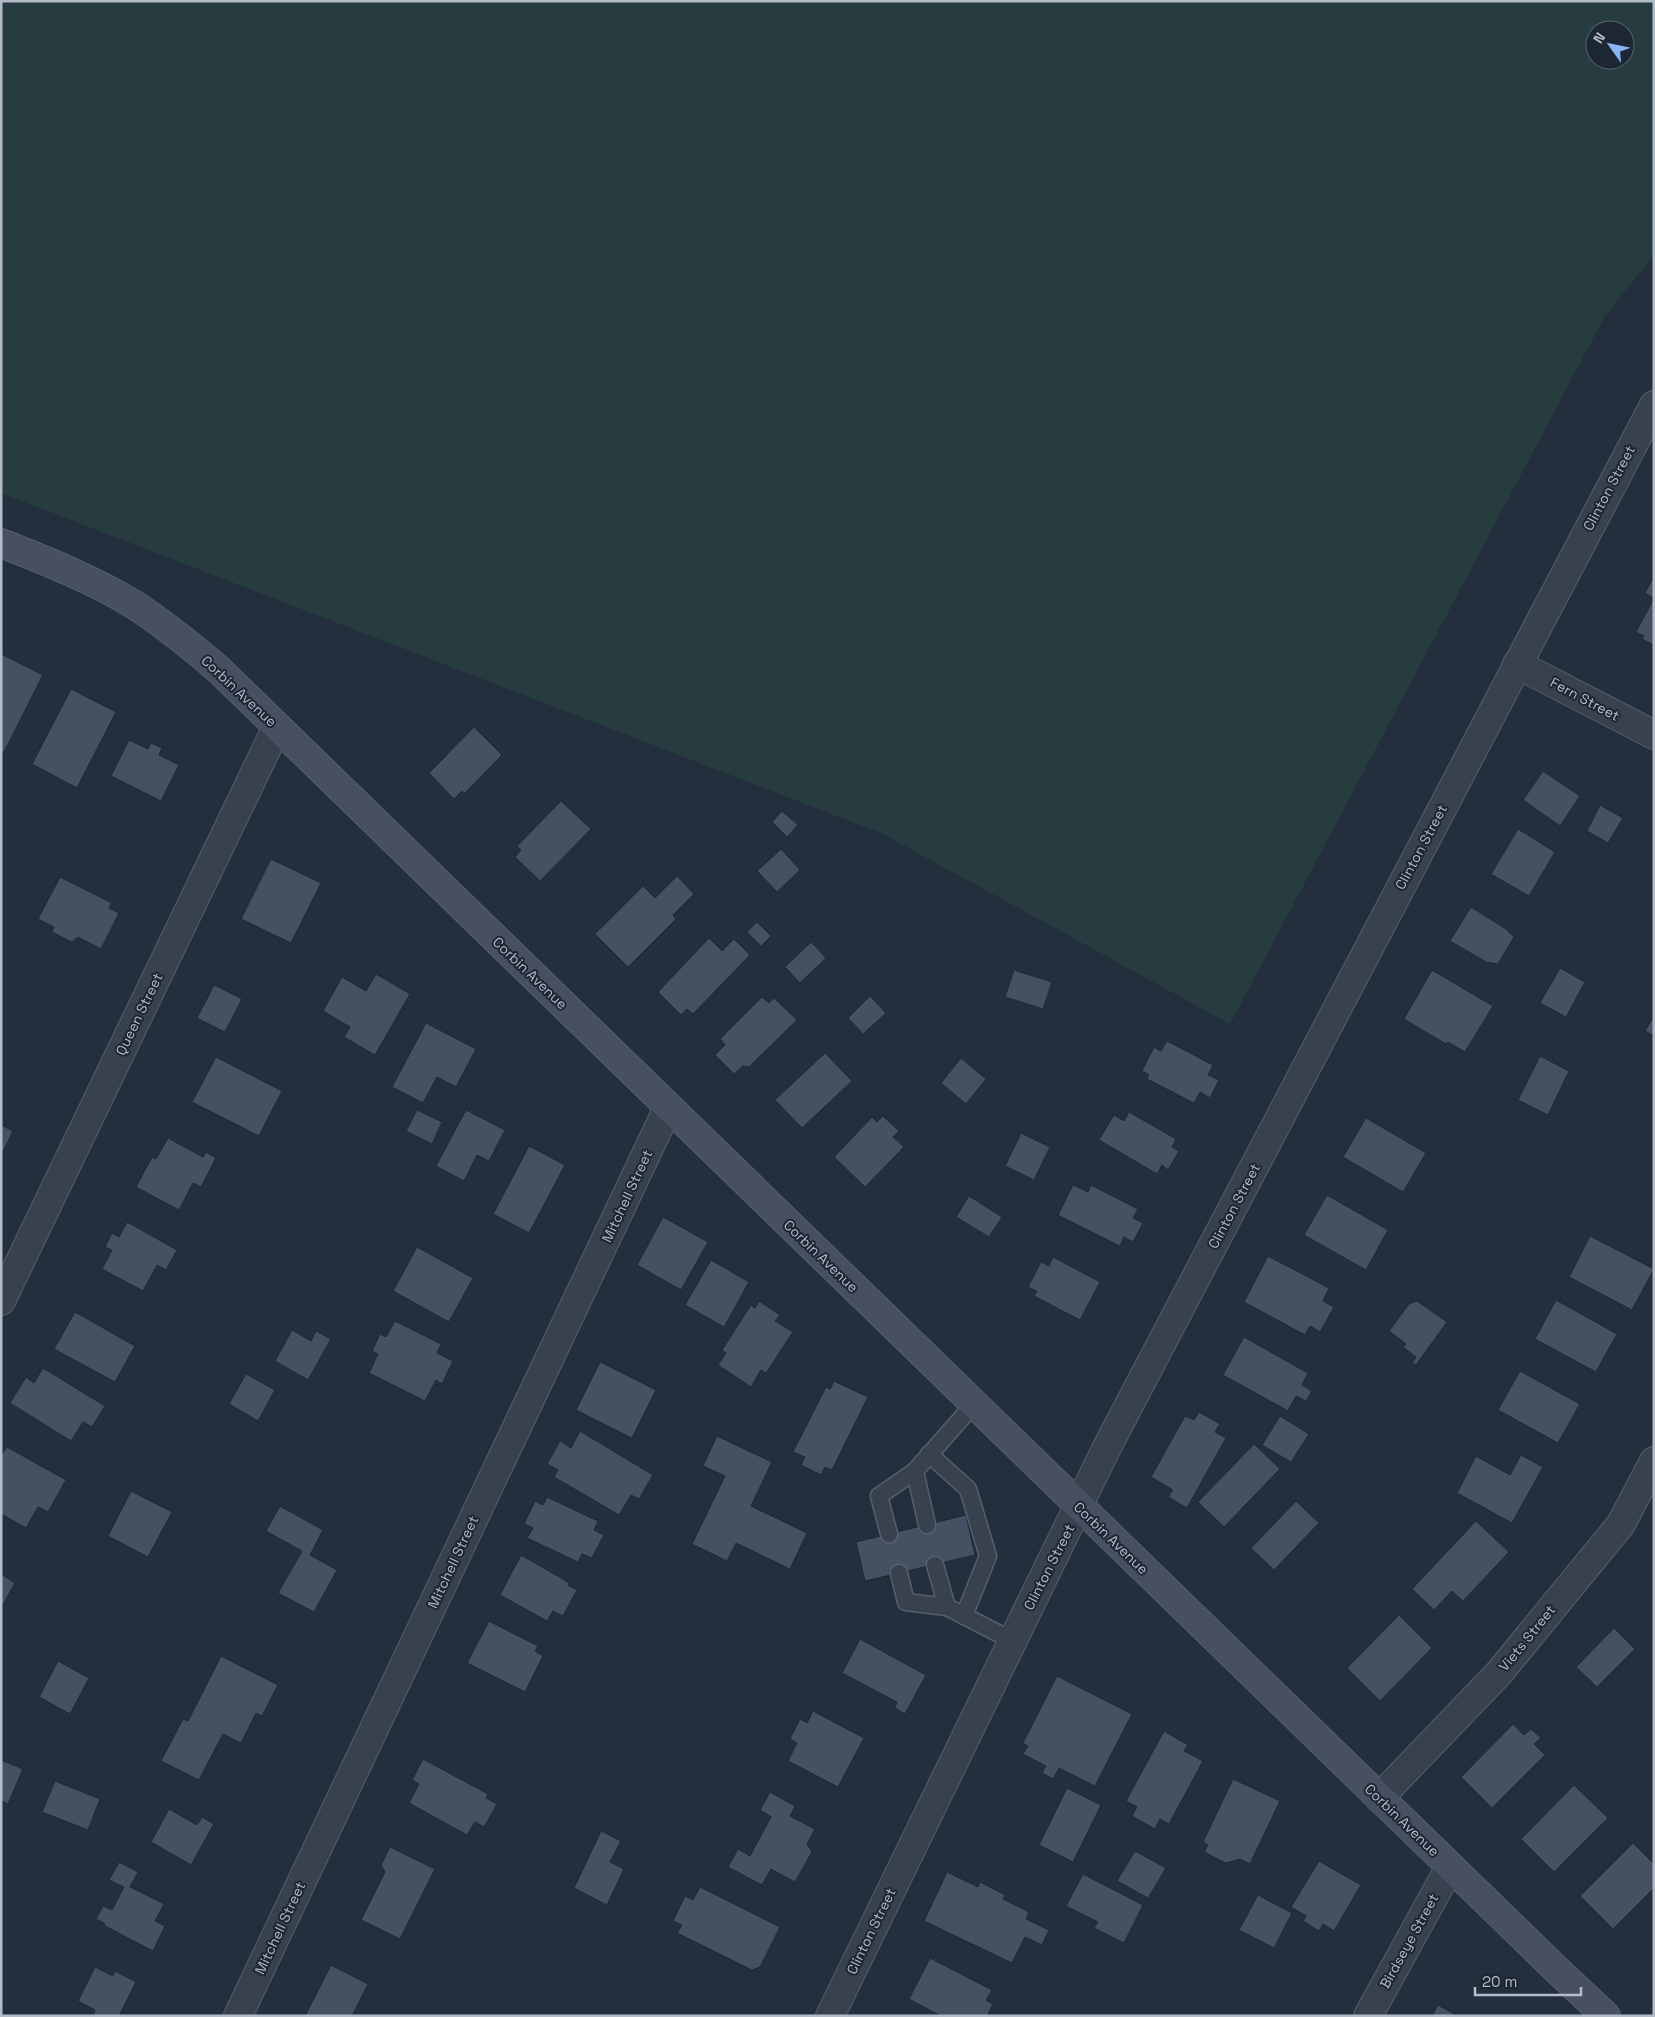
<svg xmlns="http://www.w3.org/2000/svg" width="1655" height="2017" viewBox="0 0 1655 2017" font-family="'Space Grotesk',sans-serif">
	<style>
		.green { fill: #263c3f; fill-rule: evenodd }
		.building { fill: #455162; stroke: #1f2835 }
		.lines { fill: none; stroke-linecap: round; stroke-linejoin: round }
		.service-casing { stroke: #565f6c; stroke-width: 19 }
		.minor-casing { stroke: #565f6c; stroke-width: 30 }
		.secondary-casing { stroke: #565f6c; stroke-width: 30 }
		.service { stroke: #38414e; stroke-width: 16 }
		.minor { stroke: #38414e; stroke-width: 28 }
		.secondary { stroke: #465061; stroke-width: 28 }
		.labels { text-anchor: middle; stroke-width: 4; stroke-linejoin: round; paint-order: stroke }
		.street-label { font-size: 14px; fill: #b4bcc9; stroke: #1d2633 }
	</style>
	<rect width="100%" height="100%" fill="#242f3e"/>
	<path class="green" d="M1,1h1653v254l-49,61 -375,708 -347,-190 -882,-341zM1595,30h30v30h-30z"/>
	<g class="building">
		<path d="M1654,576v69l-12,-6 2,-3 -8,-4 17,-32 -1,-3 -7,-4z"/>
		<path d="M1,654l42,21 -39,77 -3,-1z"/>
		<path d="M71,689l45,23 -39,76 -45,-24z"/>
		<path d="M474,727l28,28 -38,39 -2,-3 -8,8 -25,-26z"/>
		<path d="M129,740l19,9 3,-6 11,5 -3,7 20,10 -18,36 -50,-25z"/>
		<path d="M1543,771l37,25 -20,30 -37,-26z"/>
		<path d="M561,801l30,28 -51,52 -25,-24 6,-7 -4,-4z"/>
		<path d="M1600,805l23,13 -15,25 -21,-12z"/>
		<path d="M782,811l16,14 -11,12 -15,-15z"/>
		<path d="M1518,829l37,23 -26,44 -38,-22z"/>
		<path d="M781,849l19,21 -23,22 -20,-21z"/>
		<path d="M271,859l50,24 -30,60 -50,-24z"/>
		<path d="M677,876l17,18 -21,21 3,4 -48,48 -33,-33 48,-48 12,12z"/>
		<path d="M60,877l52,26 -3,5 10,5 -18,36 -23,-12 -6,5 -20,-10 2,-5 -16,-8z"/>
		<path d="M1471,907l35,22 8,8 -16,27 -12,-2 -36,-21z"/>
		<path d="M757,922l14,14 -10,10 -14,-14z"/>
		<path d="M709,938l13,13 12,-12 16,16 -57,59 -6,-5 -6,6 -23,-23z"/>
		<path d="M811,942l15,16 -26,25 -15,-16z"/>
		<path d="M1560,968l25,14 -19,35 -26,-14z"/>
		<path d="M1014,970l38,12 -9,27 -38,-12z"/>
		<path d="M1432,970l61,36 -28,46 -17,-10 -2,2 -42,-25z"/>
		<path d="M376,974l34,20 -35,61 -31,-18 6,-10 -27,-16 19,-34 24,14z"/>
		<path d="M214,985l28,14 -17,33 -28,-14z"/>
		<path d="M870,996l16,17 -23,21 -15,-16z"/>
		<path d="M762,997l7,6 5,-5 23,22 -48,47 -6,-1 -9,8 -19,-19 10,-10 -5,-6z"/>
		<path d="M1654,1016v20l-9,-5z"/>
		<path d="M426,1023l50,26 -20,38 -19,-10 -14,26 -31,-16z"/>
		<path d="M1167,1041l46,24 -5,10 11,5 -9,18 -10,-6 -6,11 -47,-24 2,-4 -7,-4 12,-24 7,4z"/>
		<path d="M825,1053l27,28 -50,47 -27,-28z"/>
		<path d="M1540,1056l29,15 -21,44 -30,-15z"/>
		<path d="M216,1057l66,34 -23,45 -67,-34z"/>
		<path d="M961,1058l25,21 -20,25 -25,-21z"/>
		<path d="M417,1110l25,12 -10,22 -26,-13z"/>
		<path d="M466,1110l39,20 -16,31 -12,-6 -13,26 -28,-15z"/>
		<path d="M1129,1112l47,27 -4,8 7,4 -11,19 -6,-5 -5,9 -58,-34 15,-25 10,6z"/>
		<path d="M883,1116l16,15 -6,6 11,10 -39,40 -31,-30 38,-40 5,5z"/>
		<path d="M1366,1118l60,35 -23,39 -60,-35z"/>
		<path d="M1,1125l12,6 -12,25z"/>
		<path d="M1021,1133l29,14 -16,33 -29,-14z"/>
		<path d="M168,1138l35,19 3,-5 10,6 -15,29 -8,-4 -14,27 -43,-23 16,-30 4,2z"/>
		<path d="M529,1146l36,19 -36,68 -36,-19z"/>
		<path d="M1073,1185l15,7 3,-7 47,24 -5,9 10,5 -10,19 -9,-5 -4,9 -62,-31z"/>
		<path d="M1327,1195l61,35 -22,40 -62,-35z"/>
		<path d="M969,1196l33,21 -13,20 -33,-20z"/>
		<path d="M663,1217l45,25 -27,48 -44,-25z"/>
		<path d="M127,1222l50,28 -11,20 -9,-5 -14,26 -41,-22 10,-19 -7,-3 7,-14 7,4z"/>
		<path d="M1590,1236l64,33 -22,41 -63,-33z"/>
		<path d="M417,1247l56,31 -24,44 -56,-31z"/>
		<path d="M1268,1256l61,32 -6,13 11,6 -14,25 -10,-6 -5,9 -61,-33z"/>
		<path d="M1053,1257l47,25 -20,38 -46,-24 3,-5 -9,-4 13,-25 8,4z"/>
		<path d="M711,1260l38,22 -25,45 -39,-22z"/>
		<path d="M1556,1300l61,34 -21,38 -61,-33z"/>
		<path d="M759,1301l21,14 -5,6 18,11 -27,41 -5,-3 -10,17 -33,-22 8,-12 -4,-3 29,-45 4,3z"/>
		<path d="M1417,1301l30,21 -31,43 -4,-2 4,-6 -13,-10 3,-3 -17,-13 20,-27z"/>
		<path d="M75,1312l60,34 -20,36 -61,-33z"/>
		<path d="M395,1321l46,23 -4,9 16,8 -11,23 -6,-4 -11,21 -56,-28 9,-19 -6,-3 8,-17 6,3z"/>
		<path d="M292,1330l19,11 5,-10 15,8 -23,41 -33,-19z"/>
		<path d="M1244,1337l64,36 -6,12 10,6 -6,10 -10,-5 -8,15 -65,-36z"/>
		<path d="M600,1362l56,28 -24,48 -56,-28z"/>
		<path d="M43,1368l62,38 -13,21 -9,-5 -12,19 -61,-38 16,-26 8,6z"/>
		<path d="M1520,1371l60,33 -22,39 -60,-33z"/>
		<path d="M246,1374l29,16 -17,31 -29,-17z"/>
		<path d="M834,1381l34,16 -36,73 -7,-3 -4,8 -20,-10 4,-8 -12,-5 33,-65 4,2z"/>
		<path d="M1199,1412l21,12 -5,8 11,6 -39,70 -19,-11 5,-7 -22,-13 34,-61 9,4z"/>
		<path d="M1280,1416l29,18 -18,28 -29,-17z"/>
		<path d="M580,1431l73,44 -14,24 -8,-4 -12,20 -65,-38 4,-7 -11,-6 13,-23 11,7z"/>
		<path d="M717,1436l55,26 -21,44 56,27 -17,36 -54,-26 -9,18 -35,-17 33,-68 -22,-10z"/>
		<path d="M1254,1444l26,25 -56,58 -26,-25z"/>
		<path d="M7,1447l59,33 -18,32 -10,-5 -12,21 -25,-14v-59z"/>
		<path d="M1521,1455l22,12 -31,56 -55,-30 19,-37 34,19z"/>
		<path d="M131,1491l41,21 -24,45 -40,-21z"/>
		<path d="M547,1497l51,24 -4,9 10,5 -12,23 -10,-4 -4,8 -51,-24 6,-10 -9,-4 11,-23 8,4z"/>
		<path d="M1296,1501l23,22 -45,47 -23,-22z"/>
		<path d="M280,1506l43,24 -13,25 27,15 -23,42 -36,-19 24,-42 -36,-20z"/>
		<path d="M966,1515l9,40 -110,26 -9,-39z"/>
		<path d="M1476,1521l33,31 -46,49 -11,-10 -18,19 -22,-21z"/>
		<path d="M521,1555l47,27 1,4 8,4 -14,26 -10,-5 -6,10 -47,-26z"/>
		<path d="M1,1574l14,9 -14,25z"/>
		<path d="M1399,1615l33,33 -52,53 -33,-33z"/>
		<path d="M489,1621l49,25 -3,5 8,5 -18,36 -58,-29z"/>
		<path d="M1614,1628l21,21 -38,38 -21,-20z"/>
		<path d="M860,1639l66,36 -21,39 -10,-6 2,-6 -55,-29z"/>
		<path d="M221,1656l57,29 -16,31 -6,-3 -15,30 -18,-9 -24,46 -38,-19 22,-42 5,2z"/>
		<path d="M58,1661l31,17 -19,36 -31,-17z"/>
		<path d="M1057,1676l75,38 -37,72 -36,-18 -6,11 -11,-6 4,-7 -23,-12 5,-8 -5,-3z"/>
		<path d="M813,1711l51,27 -26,49 -50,-26 9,-18 -7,-4 10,-20 7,4z"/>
		<path d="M1513,1724l11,11 7,-6 10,9 -7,6 11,11 -53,53 -31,-31z"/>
		<path d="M1164,1731l24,14 -4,6 19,10 -34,63 -9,-5 -5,10 -23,-13 5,-9 -11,-6z"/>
		<path d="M423,1759l65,35 -2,4 11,6 -13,23 -9,-5 -8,13 -58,-32 10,-19 -7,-4z"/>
		<path d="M1,1760l22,9 -15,35 -7,-3z"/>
		<path d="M1233,1779l47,22 -30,63 -10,-5 -14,4 -22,-11 4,-7 -5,-3z"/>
		<path d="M55,1781l45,18 -12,31 -46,-18z"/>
		<path d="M1574,1785l34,33 -54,54 -33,-33z"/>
		<path d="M1067,1788l34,17 -28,57 -34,-17z"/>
		<path d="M770,1792l25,14 -5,10 25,13 -8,15 5,8 -17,30 -24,-13 -9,16 -34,-18 10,-18 12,7 21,-39 -11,-7z"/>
		<path d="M169,1809l28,16 5,-8 12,7 -23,41 -40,-23z"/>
		<path d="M601,1831l20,10 -11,21 14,7 -17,36 -33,-17z"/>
		<path d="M1633,1843l21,21v24l-41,41 -33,-33z"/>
		<path d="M390,1847l45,22 -35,70 -39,-19 24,-48 -4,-7z"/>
		<path d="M1135,1851l31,17 -18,30 -31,-17z"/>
		<path d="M1319,1861l42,24 -27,46 -11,-7 -4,7 -16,-10 3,-5 -15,-9z"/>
		<path d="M119,1862l19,10 -8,15 34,17 -9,17 10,5 -12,25 -48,-25 -1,-3 -8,-4 7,-13 9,4 12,-23 -15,-7z"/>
		<path d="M947,1872l31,15 2,-5 25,13 -2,4 26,13 -3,7 23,11 -7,15 -17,-8 -13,26 -88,-42z"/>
		<path d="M1083,1874l60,31 -19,38 -30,-15 4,-6 -32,-16z"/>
		<path d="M700,1887l80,40 -20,40 -8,3 -75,-37 5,-8 -9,-4 12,-25 8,4z"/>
		<path d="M1258,1895l34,18 -18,35 -35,-18z"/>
		<path d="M930,1958l62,32 -6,10 7,4 -6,12h-46l-32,-17z"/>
		<path d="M331,1965l37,19 -16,32h-47z"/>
		<path d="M95,1967l18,9 2,-5 21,11 -17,34h-26l2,-6 -17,-9z"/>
		<path d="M1438,2005l20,11h-26z"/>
	</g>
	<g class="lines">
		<defs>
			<g id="service">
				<path d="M929,1454l39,35 20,67 -24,60"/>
				<path d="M927,1525l-12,-54 59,-67"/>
				<path d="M889,1534l-10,-38 36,-25"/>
				<path d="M935,1565l12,42 66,34"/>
				<path d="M899,1573l7,29 41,5"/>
			</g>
			<g id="minor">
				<path d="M1517,664l137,71"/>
				<path d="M1,1301l276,-574"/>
				<path d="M1379,1798l120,-125 122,-149 33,-63"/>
				<path d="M238,2016l430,-908"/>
				<path d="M830,2016l277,-569 547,-1042"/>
				<path d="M1368,2016l82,-149"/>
			</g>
			<path id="secondary" d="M1,543c45,18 91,36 132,61 30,19 58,42 85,65l1340,1302 48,45"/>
		</defs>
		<use href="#service" class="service-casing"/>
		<use href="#minor" class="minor-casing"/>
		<use href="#secondary" class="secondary-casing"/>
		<use href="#service" class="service"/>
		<use href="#minor" class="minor"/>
		<use href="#secondary" class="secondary"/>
	</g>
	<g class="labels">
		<g class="street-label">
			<text transform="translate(1609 488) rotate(-62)" y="5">Clinton Street</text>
			<text transform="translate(239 691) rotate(43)" y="5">Corbin Avenue</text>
			<text transform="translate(1585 699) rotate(28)" y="5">Fern Street</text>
			<text transform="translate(1421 847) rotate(-62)" y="5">Clinton Street</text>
			<text transform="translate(530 973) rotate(44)" y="5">Corbin Avenue</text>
			<text transform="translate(139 1014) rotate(-64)" y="5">Queen Street</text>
			<text transform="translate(627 1196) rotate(-65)" y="5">Mitchell Street</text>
			<text transform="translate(1234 1206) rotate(-62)" y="5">Clinton Street</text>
			<text transform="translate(821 1256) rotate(44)" y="5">Corbin Avenue</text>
			<text transform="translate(1111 1538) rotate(44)" y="5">Corbin Avenue</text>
			<text transform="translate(453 1562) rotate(-65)" y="5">Mitchell Street</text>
			<text transform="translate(1049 1567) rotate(-63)" y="5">Clinton Street</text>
			<text transform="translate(1527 1638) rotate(-51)" y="5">Viets Street</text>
			<text transform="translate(1402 1820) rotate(44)" y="5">Corbin Avenue</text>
			<text transform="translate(280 1928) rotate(-65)" y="5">Mitchell Street</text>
			<text transform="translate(871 1931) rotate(-64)" y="5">Clinton Street</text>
			<text transform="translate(1409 1941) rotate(-61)" y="5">Birdseye Street</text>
		</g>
	</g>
	<rect width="1655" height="2017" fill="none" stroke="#b4bcc9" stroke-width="5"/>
	<g transform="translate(1610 45) rotate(303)"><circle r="24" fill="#1d2633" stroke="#59626f"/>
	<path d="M0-4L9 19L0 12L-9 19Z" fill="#8ab4f8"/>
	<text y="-8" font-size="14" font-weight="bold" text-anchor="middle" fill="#b4bcc9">N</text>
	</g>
	<path d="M1475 1987v8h106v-8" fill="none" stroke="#b4bcc9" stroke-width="2.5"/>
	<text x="1482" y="1987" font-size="15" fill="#b4bcc9" stroke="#1d2633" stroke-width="4" paint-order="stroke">20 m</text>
</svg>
